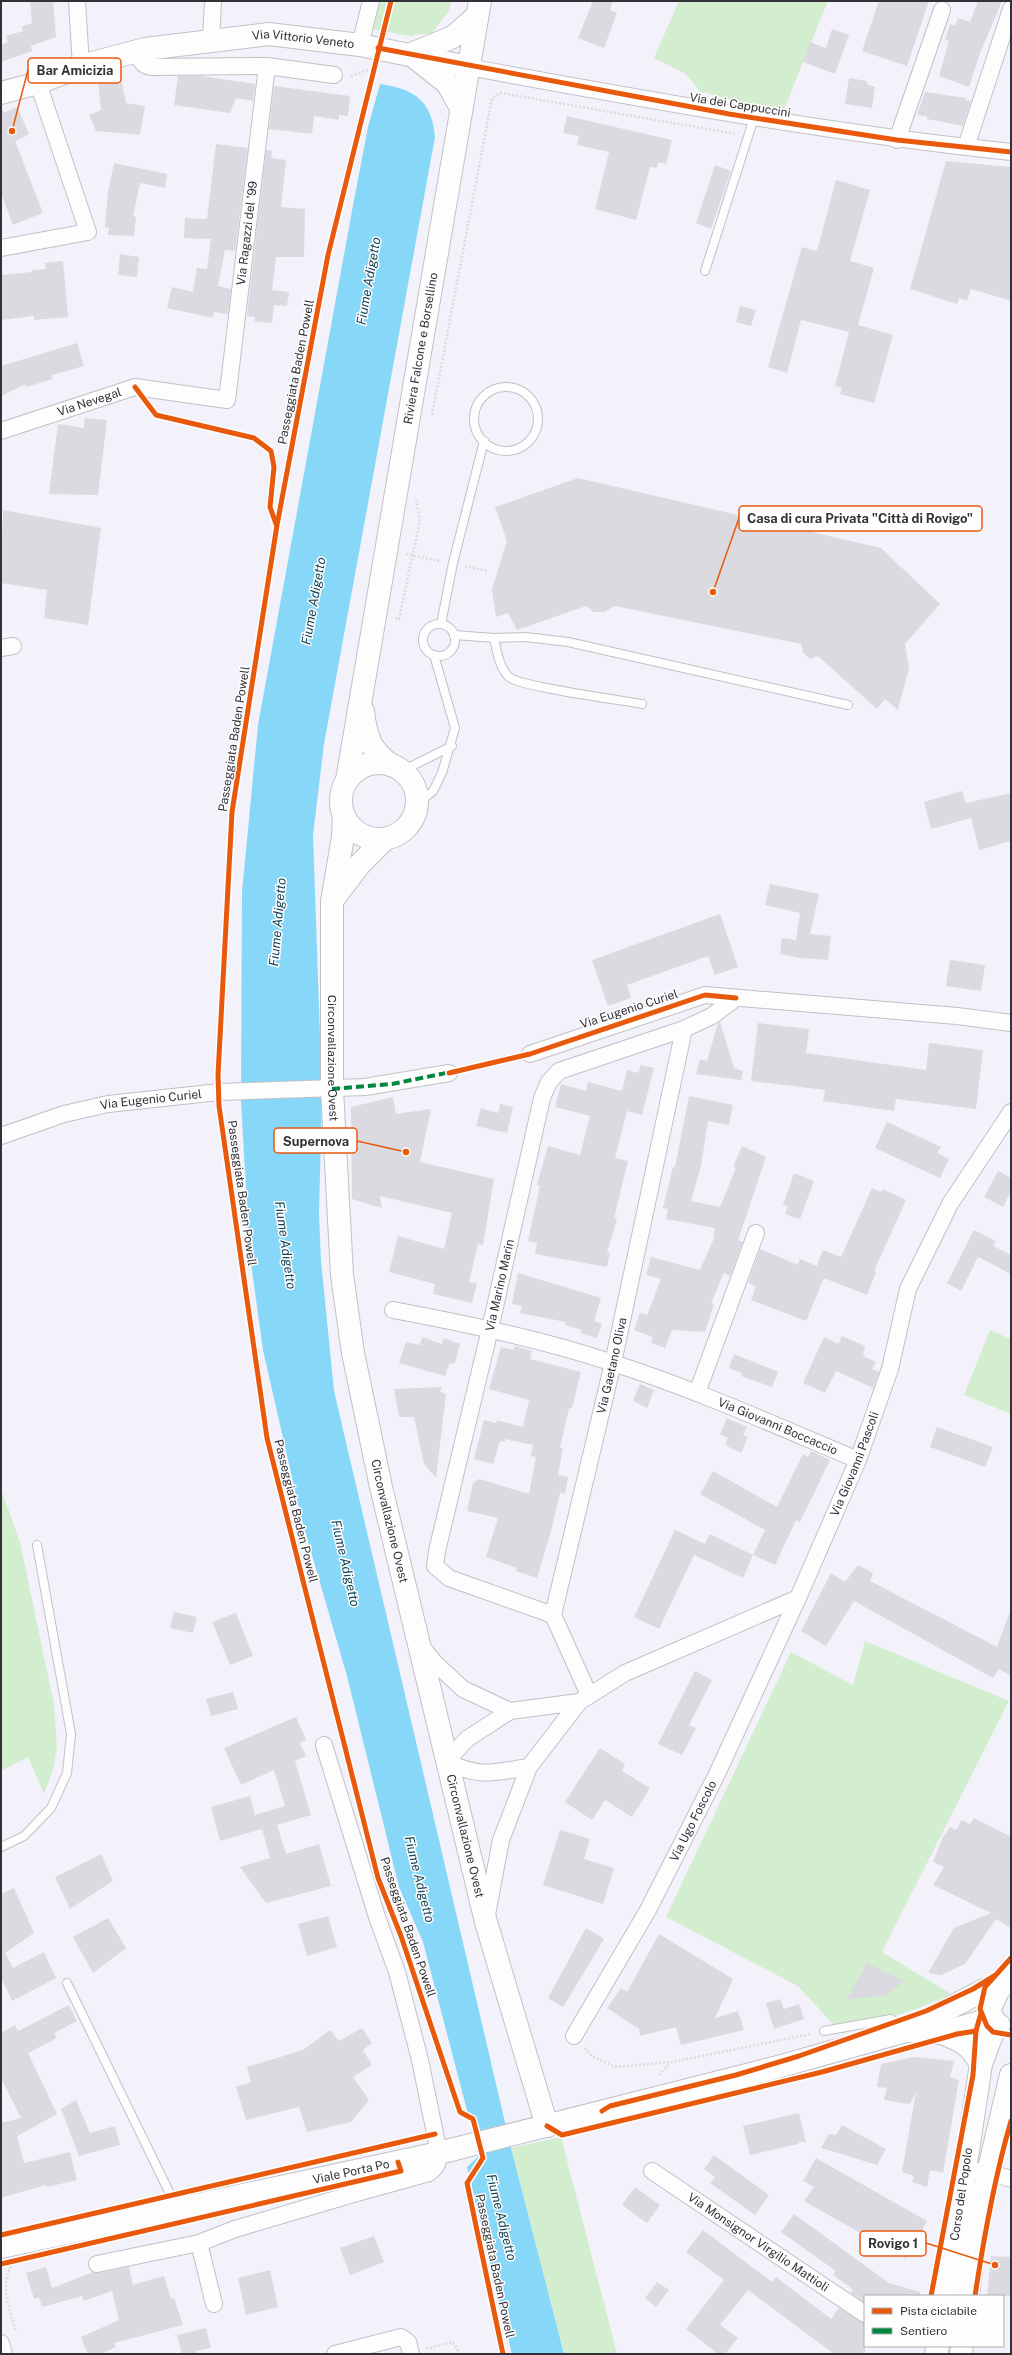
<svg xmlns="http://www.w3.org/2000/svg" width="1012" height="2355" viewBox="0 0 1012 2355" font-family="'Public Sans',sans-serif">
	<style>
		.green { fill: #d3eecf }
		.water { fill: #87d7f9 }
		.building { fill: #dbdae0 }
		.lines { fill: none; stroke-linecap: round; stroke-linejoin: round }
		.lane-casing { stroke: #c2c0c7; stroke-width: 10 }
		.street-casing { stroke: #c2c0c7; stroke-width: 18 }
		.secondary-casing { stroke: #c2c0c7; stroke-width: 24 }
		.path { stroke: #dbdadd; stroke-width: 2.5; stroke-dasharray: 2 2; stroke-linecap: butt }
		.lane { stroke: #fdfdfe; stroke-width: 8 }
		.street { stroke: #fdfdfe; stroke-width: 16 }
		.secondary { stroke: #fdfdfe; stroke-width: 22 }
		.quiet { stroke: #00873e; stroke-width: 4; stroke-dasharray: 8 4; stroke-linecap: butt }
		.cycleway-casing { stroke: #fefefe; stroke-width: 8 }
		.cycleway { stroke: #e8590c; stroke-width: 5 }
		.labels { text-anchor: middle; stroke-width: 3; stroke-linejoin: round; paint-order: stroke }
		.street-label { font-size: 12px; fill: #333137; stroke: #fefefe }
		.water-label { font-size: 13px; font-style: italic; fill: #134457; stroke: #fefefe }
		.leader { fill: none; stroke: #e8590c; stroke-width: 1.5 }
		.callout-dot { fill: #e8590c; stroke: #fefefe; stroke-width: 1.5 }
		.callout { fill: #fefefe; stroke: #e8590c; stroke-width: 1.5 }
		.callout-label { font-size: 13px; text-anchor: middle; font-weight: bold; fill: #333137 }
	</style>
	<rect width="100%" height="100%" fill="#f3f2fa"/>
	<g class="green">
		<path d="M376,1h75l-2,10 -17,22 -22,3 -39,-7z"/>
		<path d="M679,1h149l-46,113 -82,-23 -14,-17 -32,-16z"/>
		<path d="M990,1330l21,9v75l-47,-19z"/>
		<path d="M1,1489l19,53 34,163 3,43 -4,22 -9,24 -16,-37 -27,14z"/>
		<path d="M865,1641l144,60 -127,251 69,42 -35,15 -74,25 -44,-48 -132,-69 125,-265 62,33z"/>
		<path d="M561,2137l56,217h-53l-53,-206z"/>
	</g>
	<path class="water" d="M380,84c35,5 52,17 55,53l-111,607 -11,91 9,258 -3,122 2,46 13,130 177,757 53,206h-52l-45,-187 12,-11 -56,-214 -24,-55 -52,-211 -46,-159 -38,-167 -13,-94 -9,-154 1,-210 16,-167 96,-525 14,-73z"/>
	<g class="building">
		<path d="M30,1h23l3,36 -25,9 1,5 -31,11v-17l7,-3 -2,-6 17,-5 -2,-4 11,-4z"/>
		<path d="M593,1h20l-3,9 7,3 -13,35 -26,-10z"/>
		<path d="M879,1h50l-22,65 -45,-15z"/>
		<path d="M978,1h24l-22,52 -11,34 -30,-11 10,-35 -4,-1 5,-16 5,2 3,-8 12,4z"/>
		<path d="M832,29l17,6 -14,39 -32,-12 7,-20 16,6z"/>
		<path d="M178,76h24l53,8 -2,17 -17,-3 -6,15 -56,-8z"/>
		<path d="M849,78l18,3v3l8,3 -3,21 -27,-4z"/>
		<path d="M121,79l5,24 19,3 -5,29 -44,-4 -7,-16 12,-5 -3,-30z"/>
		<path d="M274,86l76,10 -2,20 -9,-1v5l-25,-4 -2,18 -43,-5z"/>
		<path d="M925,92l41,6 -1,2 6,1 -8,25 -36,-7v-3l-10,-1z"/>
		<path d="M17,107l12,27 -14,7 28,72 -30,12 -12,-32v-85l3,5z"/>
		<path d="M567,116l105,24 -6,24 -8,-2 -1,6 -7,-1 -14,53 -41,-11 14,-57 -32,-7 2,-9 -16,-3z"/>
		<path d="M216,144l32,4 -13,103 -10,-1 -7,36 13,3 -3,25 -14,-2 -1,6 -46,-10 5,-21 21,5 4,-24 10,1 4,-30 -27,-1 1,-20 22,1z"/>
		<path d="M266,150l6,1 -1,7 15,2 -5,47 24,2 -1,48h-28l-4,33 17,2 -2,14 -13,-1 -2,18 -18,-2 1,-4 -8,-1z"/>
		<path d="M946,161l65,6v134l-40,-12 -4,12 -8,-3 -2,6 -47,-15z"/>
		<path d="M114,163l53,11 -2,14 -25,-5 -7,33 3,1 -2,19 -26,-1 1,-7 -4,-1 3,-35z"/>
		<path d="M715,165l16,6 -20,58 -15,-6z"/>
		<path d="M836,180l34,10 -20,71 24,7 -16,57 35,10 -19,68 -34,-9 2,-6 -7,-2 14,-54 -48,-12 -14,53 -19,-6 34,-120 15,4z"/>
		<path d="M120,254l19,3 -2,20 -19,-2z"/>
		<path d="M63,261l5,56 -34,3v-4l-33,4v-45l31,-3v-2l14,-1 -1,-6z"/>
		<path d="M740,306l16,4 -5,16 -15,-4z"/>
		<path d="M77,343l7,23 -32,9 1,4 -27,8 -1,-3 -24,12v-30z"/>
		<path d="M85,418l22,2 -9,75 -49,-1 9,-70 26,4z"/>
		<path d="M578,478l303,70 59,56 -35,40 4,24 -11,42 -13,-11 -8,10 -59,-53 -8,3 -7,-6 -2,-9 -186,-38 -11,6h-10l-8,-6 -69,24 -9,-17 -12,4 -4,-28 15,-48 -12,-34z"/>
		<path d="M3,510l98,18 -13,97 -44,-7 3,-28 -46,-7z"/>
		<path d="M962,791l4,12 45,-10v48l-32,9 -8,-32 -40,11 -7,-27z"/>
		<path d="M770,884l49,10 -9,40 21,2 -3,24 -23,-2v1l-25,-5 2,-16 14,2 4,-27 -35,-8z"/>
		<path d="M720,914l18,53 -23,8 -7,-19 -81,29 4,13 -23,8 -16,-46z"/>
		<path d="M950,960l35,5 -4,26 -35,-5z"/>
		<path d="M720,1022l14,46 9,3 -2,9 -45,-6 4,-15 7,2 11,-38z"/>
		<path d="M758,1023l51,6 -3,24 120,17 3,-27 54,7 -7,59 -80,-10 -2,12 -71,-10 2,-11 -74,-9z"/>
		<path d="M641,1065l13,3 -12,47 -15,-4 -12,47 13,3 -14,57 3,2 -10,32 3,1 -3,14 -72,-13 2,-11 -9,-2 12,-55 -3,-1 11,-39 32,9 10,-39 -35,-9 6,-23 25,7 2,-9 34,9 5,-21 11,3z"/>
		<path d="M689,1096l44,9 -4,20 -21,-4 -7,45 -10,35 29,6 16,-39 -3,-1 9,-21 24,11 -28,83 5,2 -13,34 -6,-3 -13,30 3,1 -9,28 -33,-2 -7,18 -14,-5 2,-6 -19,-7 6,-17 7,2 14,-36 -15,-4 5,-18 49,13 15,-34 -2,-1 2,-7 -49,-9 2,-10 -5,-1 10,-41h2z"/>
		<path d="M393,1097l3,17 35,-5 -11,53 74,17 -11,66 -5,-1 -9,38 8,1 -5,20 -39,-9 2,-10 -46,-12 9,-36 46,13 8,-36 -72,-17 2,12 -30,-9 -1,-92z"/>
		<path d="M500,1104l13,3 -6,26 -31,-7 5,-18 17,5z"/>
		<path d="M887,1122l54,25 -4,6 12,6 -9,19 -65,-30z"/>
		<path d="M998,1171l13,7v13l-8,16 -19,-10z"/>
		<path d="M794,1173l20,8 -14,38 -15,-5 3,-8 -5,-1z"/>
		<path d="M872,1188l9,4 2,-3 23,11 -32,71 2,1 -9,23 -43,-17 -18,43 -55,-21 5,-14 -8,-3 12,-34 38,16 2,-6 17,7 6,-16 18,7z"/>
		<path d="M974,1230l22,11 -3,5 18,9v19l-33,-17 -17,34 -14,-8z"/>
		<path d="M518,1273l83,25 -7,23 8,3 -5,14 -16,-5 1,-3 -17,-5 1,-3 -46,-9 2,-7 -10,-2z"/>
		<path d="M842,1336l23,10 -2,10 13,6 -4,7 7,3 -6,16 -37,-17 -11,22 -22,-10 21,-46 14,7z"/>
		<path d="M422,1337l20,7 2,-6 16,6 -5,19 -6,1 -4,12 -46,-13 7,-21 14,3z"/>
		<path d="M515,1346l17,5 -2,8 51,13 -9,36h-3l-9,40h3l-5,27 10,2 -3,17 -5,-1 -9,38 -14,47 -21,-7 1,-3 -31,-11 12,-39 -31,-7 6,-28 6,-4 50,15 7,-37 -5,-1 2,-11 -28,-6v3l-5,-1 -7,23 -19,-5 10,-39 12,3 1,-3 26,7 6,-27 -40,-11 12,-42 12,3z"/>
		<path d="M734,1354l44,18 -6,15 -31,-11 1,-3 -13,-5z"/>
		<path d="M640,1384l14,6 -7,18 -14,-7z"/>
		<path d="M442,1387l-2,5 6,2 -10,84 -12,-14 -10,-47h-15l-5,-28z"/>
		<path d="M727,1418l20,9 -4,8 5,2 -7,16 -16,-8 3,-7 -8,-4z"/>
		<path d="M937,1427l56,20 -8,20 -55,-20z"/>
		<path d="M811,1451l19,9 -30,62 -4,-2 -21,45 -22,-10 12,-25 -65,-36 13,-23 64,36 26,-53 5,3z"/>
		<path d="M675,1530l30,14 5,-10 43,21 -10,23 -49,-23 -35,74 -25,-12z"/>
		<path d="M858,1565l15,8 -3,8 127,66 12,-33h2v62l-12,-7 -6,9 -139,-77 -28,45 -25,-15 30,-58 14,9z"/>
		<path d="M174,1612l23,5 -4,16 -23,-5z"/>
		<path d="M236,1613l17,43 -23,9 -18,-43z"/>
		<path d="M695,1671l17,9 -23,45 7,3 -14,27 -24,-11z"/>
		<path d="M233,1692l5,17 -27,7 -5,-17z"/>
		<path d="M296,1717l10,23 -6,3 6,13 -11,5 16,54 -34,10 9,29 33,-10 12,42 -65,17 -26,-36 30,-9 -8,-29 -42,12 -9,-34 39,-11 5,19 30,-9 -11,-36 -33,15 -17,-37z"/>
		<path d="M600,1748l25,16 -3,7 28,17 -18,29 -27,-17 -13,20 -27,-18z"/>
		<path d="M974,1818l37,19v91l-15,-9 -31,45 -24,11 -13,-2 26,-45 37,-15 -58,-28 11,-18 -11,-5 9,-23 8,-12 6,3 6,-10 8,4z"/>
		<path d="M560,1830l30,9 -6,20 30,9 -11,36 -60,-19z"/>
		<path d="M101,1854l12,27 -43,28 -15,-32z"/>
		<path d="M14,1888l20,45 -29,20 8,15 31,-16 12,26 -44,23 -11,-24v-83z"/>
		<path d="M328,1916l9,31 -30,9 -9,-32z"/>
		<path d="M108,1918l18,30 -33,25 -20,-36z"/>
		<path d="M586,1928l18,11 -41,68 -15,-9z"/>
		<path d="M659,1934l74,45 -18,39 23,-7 6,19 -63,15 -5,-18 -36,9 -1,-7 -32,-21 14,-20 6,4z"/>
		<path d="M867,1963l37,18 -19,15 -38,3z"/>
		<path d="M780,1999l4,10 15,-5 5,15 -30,10 -8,-26z"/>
		<path d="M69,2005l8,16 -23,12 3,5 -29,15 29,61 -40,22 7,27 46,-11 7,28 -30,7 -1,-2 -45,13v-75l20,-5 -20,-40v-45l14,-8 3,6z"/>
		<path d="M362,2028l10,15 -9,7 9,15 -19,12 16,23 -18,22 -44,10 -8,-25 -53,13 -10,-33 15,-5 -4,-15 56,-17 27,-20 9,11z"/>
		<path d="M914,2057l40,4 -4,16 9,3 -16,93 -13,-3 -3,17 -15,-5 2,-6 -12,-4 14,-80 -6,12 -26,-4 3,-12 -10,-1 4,-23z"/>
		<path d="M76,2100l14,33 25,-7 5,19 -41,11 -18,-47z"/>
		<path d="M799,2113l7,30 -7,-2 -1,3 -48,11 -7,-29z"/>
		<path d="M842,2125l44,24 -9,16 -56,-17 8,-14 7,1z"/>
		<path d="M714,2155l55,40 -14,20 -45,-32 5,-6 -11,-8z"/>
		<path d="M816,2158l111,63 -21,38 -102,-58 10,-14 -11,-6z"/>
		<path d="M635,2187l25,18 -13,18 -25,-18z"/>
		<path d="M794,2214l95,69 31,9v4h-55v7l-14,-10 2,-4 -20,-14 3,-4 -55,-39z"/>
		<path d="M703,2230l69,52 4,-5 55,42 8,-11 26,15v31h-31l-86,-64 -28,35 18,13 -13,16h-7l-32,-25 38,-49 -38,-28z"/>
		<path d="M374,2236l10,26 -34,13 -10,-27z"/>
		<path d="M991,2256l20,1v39h-24z"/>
		<path d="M46,2267l6,21 41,-16 6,1 30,-6 4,18 31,-9 7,23 3,-1 9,27 -69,18 2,4 -16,7h-12l-7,-17 38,-17 -7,-29 -28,10 -2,-5 -40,11 -3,-10 -5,2 -8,-26z"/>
		<path d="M270,2270l8,37 -32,8 -8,-37z"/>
		<path d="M657,2282l12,8 -13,17 -11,-9z"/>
		<path d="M206,2328l5,20 -15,3 1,3h-15l-5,-19z"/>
	</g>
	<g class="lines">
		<defs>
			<g id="lane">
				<path d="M705,271l49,-153"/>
				<circle cx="506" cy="419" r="32"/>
				<path d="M441,624l12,-61 31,-122"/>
				<circle cx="439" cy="640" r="16"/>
				<path d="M454,635l40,3 32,-1 42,5 280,63"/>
				<path d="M494,638c3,14 5,29 15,39 11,10 112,23 133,27"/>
				<path d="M402,771l50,-25"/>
				<path d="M417,804l16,-13 9,-18 13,-45 -21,-73"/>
				<path d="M1,1847l23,-11 27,-28 16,-35 4,-39 -34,-189"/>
				<path d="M67,1983l110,225"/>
				<path d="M824,2031l67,-12 12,9"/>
			</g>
			<g id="street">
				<path d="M77,1l4,65"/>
				<path d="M211,40l2,-39"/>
				<path d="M360,45l11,-44"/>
				<path d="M137,51c3,9 4,14 14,16l116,-1 67,9"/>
				<path d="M468,67c181,33 361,66 543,85"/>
				<path d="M897,140l45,-130"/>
				<path d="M966,147l45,-138"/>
				<path d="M1,248l87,-16 -50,-149"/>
				<path id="s1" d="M1,431l134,-44 92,13 40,-334"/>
				<path d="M1,648l12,-2"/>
				<path d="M530,1054l175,-59 252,21 54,7"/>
				<path id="s2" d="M1,1136l63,-22 44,-10 111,-12 146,-5 84,-14"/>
				<path id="s3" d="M393,1310c74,14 148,29 220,53 84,27 164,63 245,97"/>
				<path d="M697,1393l59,-160"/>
				<path id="s4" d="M553,1615l-104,-37 -14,-12 2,-15 53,-222 52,-231 7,-16 10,-11 125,-42 28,-13 24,-18"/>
				<path d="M421,1646l14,17 28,26 47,22"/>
				<path id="s5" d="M589,1695l-36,-80 60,-252 71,-334"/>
				<path d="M529,1767c-34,5 -48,11 -80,-4l6,-11 12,-13 43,-28 69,-9"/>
				<path id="s6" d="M487,1914l14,-74 28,-73 50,-65 46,-29 173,-75 60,-138 32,-91 18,-80 42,-85 61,-92"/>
				<path id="s7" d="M574,2036l74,-126 68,-134 82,-178"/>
				<path d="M964,2170l24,2 23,7"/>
				<path id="s8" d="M652,2171l213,143"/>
				<path d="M199,2243l15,61"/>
				<path d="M97,2264l102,-21 36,-14 118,-35 76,-21c7,-5 10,-10 10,-20l-19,-93 -23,-88 -20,-55 -53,-172"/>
				<path d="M1,2343l3,11"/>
				<path d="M335,2354l66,-17 7,5 3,12"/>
			</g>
			<g id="secondary">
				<path d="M411,54l42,-17 24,-21"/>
				<path d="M413,56l34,27 14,25"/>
				<path id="s9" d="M1,93l37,-10 43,-17 64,-17 124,-15 91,11 108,22"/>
				<path d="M363,711c3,26 7,39 28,54"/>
				<circle cx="379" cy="801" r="38"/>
				<path id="s10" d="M347,780l133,-779"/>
				<path id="s11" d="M344,816l-1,21 -11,64v188l10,186 11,78 28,134 105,435 61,204"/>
				<path d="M334,898l26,-34 25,-25"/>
				<path d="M992,2004l6,-13 13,-16"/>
				<path d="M908,2031l34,2 51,-15"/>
				<path d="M942,2033c22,9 27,11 39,31"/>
				<path id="s12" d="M1,2247l438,-94 335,-85 132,-37 78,-41 14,1"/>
				<path id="s13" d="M946,2296l35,-232 12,-32 6,-7"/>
				<path d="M968,2296l8,-72 35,-149"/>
				<path d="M936,2354l2,-8"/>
				<path d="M961,2354l1,-8"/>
			</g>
		</defs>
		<use href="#lane" class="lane-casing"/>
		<use href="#street" class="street-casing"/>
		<use href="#secondary" class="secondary-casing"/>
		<g class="path">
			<path d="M351,76l19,-7"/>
			<path d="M432,415l60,-317 9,-5 235,41"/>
			<path d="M406,554l34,7"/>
			<path d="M465,566l22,5"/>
			<path d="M395,618l4,1 21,-98 -4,-23"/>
			<path d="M585,2048l7,8 23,11 56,-5 140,-28"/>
			<path d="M659,2075l11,-12"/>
			<path d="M11,2266c-11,23 -1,43 5,66"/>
			<path d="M426,2349l26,-7 9,12"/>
		</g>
		<use href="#lane" class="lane"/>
		<use href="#street" class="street"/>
		<use href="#secondary" class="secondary"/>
		<path class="quiet" d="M332,1089l60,-5 59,-12"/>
		<defs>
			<g id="cycleway">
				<path d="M391,1l-63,254 -51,270 -45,287 -14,263 1,31 48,332 111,440 23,58 59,176 13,7 10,39 -16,25 36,171"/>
				<path d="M378,48l351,66 168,26 114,12"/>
				<path d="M135,387l21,28 98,23 17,13 3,16 -4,40 6,17"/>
				<path d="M449,1073l81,-19 175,-59 31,3"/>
				<path d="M1011,1958l-26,29 -5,22 7,17 6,6 18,3"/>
				<path d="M602,2111l8,-5 126,-31 63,-19 127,-45 47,-22 21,-13"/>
				<path d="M547,2126l15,9 260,-63 135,-38 19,-3"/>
				<path d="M1,2235l434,-101"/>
				<path d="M1,2264l400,-93 -3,-9"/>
				<path d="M931,2296l42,-221 3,-44 5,-18"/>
				<path d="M975,2296c9,-60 19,-117 36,-175"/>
			</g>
		</defs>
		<use href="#cycleway" class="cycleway-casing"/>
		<use href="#cycleway" class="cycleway"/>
	</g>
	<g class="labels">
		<g class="street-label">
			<text dy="4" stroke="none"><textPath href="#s9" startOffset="310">Via Vittorio Veneto</textPath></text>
			<text transform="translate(740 105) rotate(9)" y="4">Via dei Cappuccini</text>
			<text dy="4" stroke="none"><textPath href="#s1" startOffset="402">Via Ragazzi del '99</textPath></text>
			<text dy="4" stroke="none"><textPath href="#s10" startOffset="438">Riviera Falcone e Borsellino</textPath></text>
			<text transform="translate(296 372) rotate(-79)" y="4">Passeggiata Baden Powell</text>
			<text dy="4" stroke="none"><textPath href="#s1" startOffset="93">Via Nevegal</textPath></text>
			<text transform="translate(234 739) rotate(-81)" y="4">Passeggiata Baden Powell</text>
			<text transform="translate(629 1009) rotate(-18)" y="4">Via Eugenio Curiel</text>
			<text dy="4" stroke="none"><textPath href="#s11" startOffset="243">Circonvallazione Ovest</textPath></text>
			<text dy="4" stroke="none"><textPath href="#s2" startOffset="155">Via Eugenio Curiel</textPath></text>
			<text transform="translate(242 1193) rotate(82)" y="4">Passeggiata Baden Powell</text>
			<text dy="4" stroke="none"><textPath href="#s4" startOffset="417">Via Marino Marin</textPath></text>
			<text dy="4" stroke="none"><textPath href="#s5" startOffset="344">Via Gaetano Oliva</textPath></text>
			<text dy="4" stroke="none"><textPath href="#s3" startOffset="403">Via Giovanni Boccaccio</textPath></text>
			<text dy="4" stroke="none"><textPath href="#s6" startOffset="624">Via Giovanni Pascoli</textPath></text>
			<text transform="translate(296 1511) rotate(76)" y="4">Passeggiata Baden Powell</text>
			<text dy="4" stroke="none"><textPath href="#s11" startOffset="711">Circonvallazione Ovest</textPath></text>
			<text dy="4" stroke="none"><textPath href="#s7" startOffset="246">Via Ugo Foscolo</textPath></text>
			<text dy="4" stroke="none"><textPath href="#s11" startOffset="1035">Circonvallazione Ovest</textPath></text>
			<text transform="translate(408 1927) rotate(71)" y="4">Passeggiata Baden Powell</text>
			<text dy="4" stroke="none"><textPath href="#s12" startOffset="358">Viale Porta Po</textPath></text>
			<text dy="4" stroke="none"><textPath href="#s13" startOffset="103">Corso del Popolo</textPath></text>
			<text dy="4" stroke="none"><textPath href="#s8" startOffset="128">Via Monsignor Virgilio Mattioli</textPath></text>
			<text transform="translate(495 2266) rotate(78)" y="4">Passeggiata Baden Powell</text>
		</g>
		<g class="water-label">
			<text transform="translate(368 281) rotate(-80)" y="5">Fiume Adigetto</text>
			<text transform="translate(313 601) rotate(-80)" y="5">Fiume Adigetto</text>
			<text transform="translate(277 922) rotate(-85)" y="5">Fiume Adigetto</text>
			<text transform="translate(286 1245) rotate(82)" y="5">Fiume Adigetto</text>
			<text transform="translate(346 1563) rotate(77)" y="5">Fiume Adigetto</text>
			<text transform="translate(420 1879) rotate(76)" y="5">Fiume Adigetto</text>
			<text transform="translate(502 2217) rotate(76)" y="5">Fiume Adigetto</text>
		</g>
	</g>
	<path class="leader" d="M12 131L28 70M713 592L739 518M406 1152L357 1141M995 2265L926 2243"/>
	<g class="callout-dot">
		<circle cx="12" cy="131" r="4"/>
		<circle cx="713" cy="592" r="4"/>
		<circle cx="406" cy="1152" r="4"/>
		<circle cx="995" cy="2265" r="4"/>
	</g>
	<g class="callout">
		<rect x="28" y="58" width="93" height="25" rx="4"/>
		<rect x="739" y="506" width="243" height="25" rx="4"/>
		<rect x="274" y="1128" width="83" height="25" rx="4"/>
		<rect x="860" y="2231" width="66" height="25" rx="4"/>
	</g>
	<g class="callout-label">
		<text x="75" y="75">Bar Amicizia</text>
		<text x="860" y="523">Casa di cura Privata "Città di Rovigo"</text>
		<text x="316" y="1146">Supernova</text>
		<text x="893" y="2248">Rovigo 1</text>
	</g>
	<rect width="1012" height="2355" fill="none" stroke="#333137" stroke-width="4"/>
	<rect x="864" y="2295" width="140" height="52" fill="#fefefe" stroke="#adacae"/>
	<rect x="872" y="2308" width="20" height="6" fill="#e8590c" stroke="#adacae"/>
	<text x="900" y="2315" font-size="12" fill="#333137">Pista ciclabile</text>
	<rect x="872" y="2328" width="20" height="6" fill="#00873e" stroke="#adacae"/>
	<text x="900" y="2335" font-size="12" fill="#333137">Sentiero</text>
</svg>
